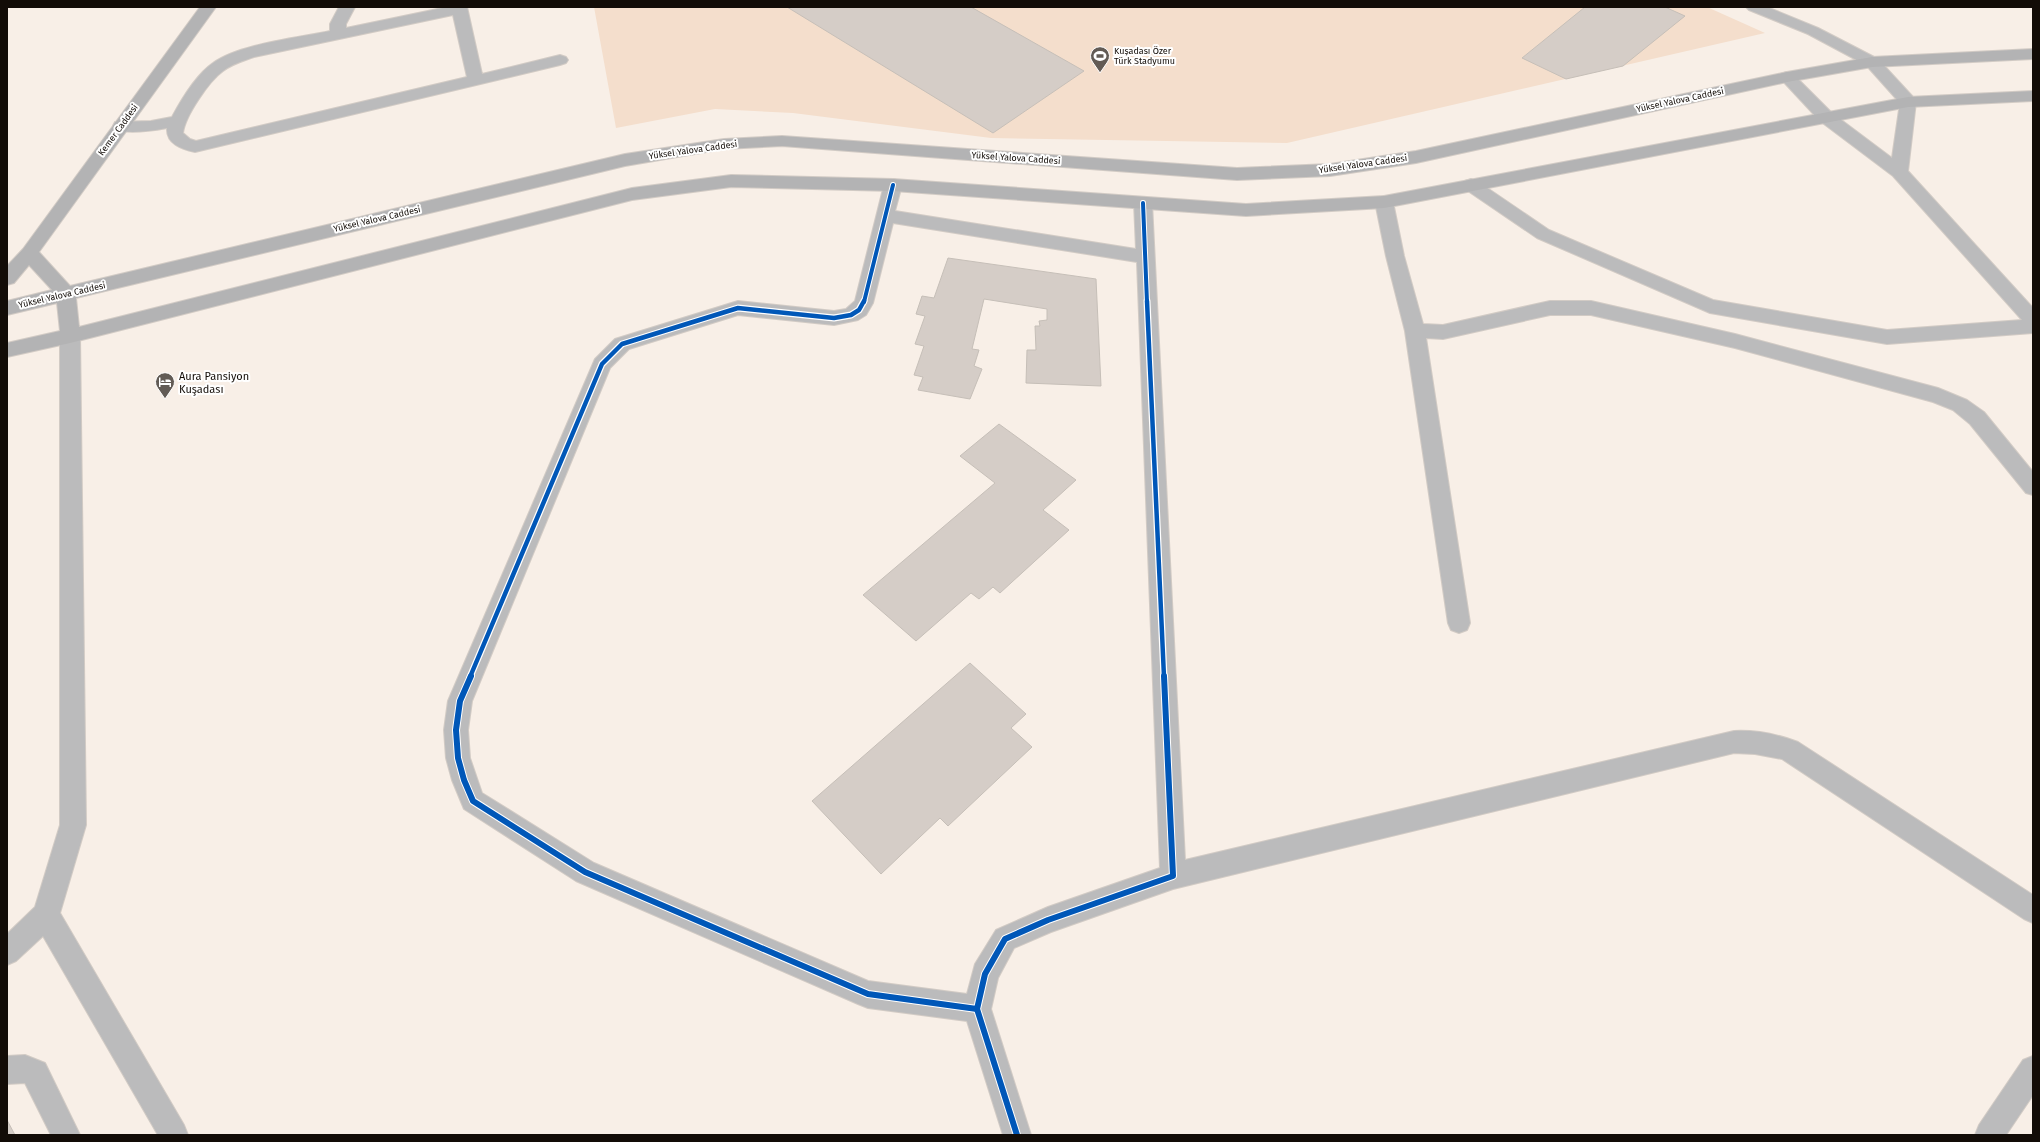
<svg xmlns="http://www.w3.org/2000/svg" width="2040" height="1142" viewBox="0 0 2040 1142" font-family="'Fira Sans',sans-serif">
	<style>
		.green { fill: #f4decc }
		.building { fill: #d5cdc7; stroke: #c6bfb8 }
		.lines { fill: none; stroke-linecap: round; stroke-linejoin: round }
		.minor-casing { stroke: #d2cbc5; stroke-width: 2 }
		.major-casing { stroke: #d2cbc5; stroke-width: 2 }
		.minor { fill: #bbbbbc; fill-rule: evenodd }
		.major { fill: #b3b3b4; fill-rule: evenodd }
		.cycleway-far2-casing { stroke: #fff; stroke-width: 6 }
		.cycleway-far1-casing { stroke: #fff; stroke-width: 7 }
		.cycleway-casing { stroke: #fff; stroke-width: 8 }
		.cycleway-far2 { stroke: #0057b8; stroke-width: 4 }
		.cycleway-far1 { stroke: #0057b8; stroke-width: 4.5 }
		.cycleway { stroke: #0057b8; stroke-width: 6 }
		.labels { text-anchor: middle; stroke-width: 4; stroke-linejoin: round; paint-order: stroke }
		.far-poi-label { font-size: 9px; fill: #120c07; stroke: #fff; text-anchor: start }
		.far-street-label { font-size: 9px; fill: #120c07; stroke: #fff }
		.poi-label { font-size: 11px; fill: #120c07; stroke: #fff; text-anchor: start }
	</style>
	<rect width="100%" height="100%" fill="#f8efe7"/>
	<path class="green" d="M594,7h1113l58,26 -478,110 -296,-5 -198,-25 -78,-4 -99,19z"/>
	<g class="building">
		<path d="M787,7h184l113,64 -91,62z"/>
		<path d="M1585,7h80l20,9 -62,50 -57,13 -44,-21z"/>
		<path d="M948,258l148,21 5,107 -75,-3 1,-33h9l-1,-24h5l-1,-5 8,-1v-11l-63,-10 -12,50 7,1 -5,16 8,3 -12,30 -52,-9 5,-13 -9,-2 10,-29 -9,-2 10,-28 -9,-2 6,-18 12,2z"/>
		<path d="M999,424l77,56 -33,30 26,20 -69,63 -7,-6 -14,12 -8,-6 -55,48 -53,-46 132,-112 -35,-27z"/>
		<path d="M970,663l56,51 -15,14 21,19 -84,79 -8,-8 -59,56 -69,-73z"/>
		<path d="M7,1120l8,15h-8z"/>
	</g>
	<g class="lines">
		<defs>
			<g id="minor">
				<path d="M339,7h16l-9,17v4l101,-21h20l15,67 78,-19 6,2 2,3 -2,3 -6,2 -365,87c-13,-3 -29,-8 -28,-24 -16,3 -35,6 -52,2l-2,-4 2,-4 36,-1 21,-4c9,-17 25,-43 41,-54 26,-19 84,-25 117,-32v-7zM453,15l14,62 -271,64 -6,-2 -7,-6c2,-17 26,-52 40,-62 9,-7 20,-10 31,-14z"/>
				<path d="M1746,7h21l51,21 60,31 36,39 2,4 -8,69 125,137v25l-146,11 -177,-31 -173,-75 -72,-49 -3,-4 3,-4 6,-2 6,2 72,49 164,70 174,30 135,-10 -129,-144 -73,-55 -41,-44 2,-3 6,-2 6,2 39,39 60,45 8,-55 -34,-38 -58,-31 -59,-24z"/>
				<path d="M893,179l6,2 3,4 -7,26 241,38 -2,-46 3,-4 6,-2 6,2 3,4 33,657 549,-129c22,-1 43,3 64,11l235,153v28l-9,-4 -242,-160 -27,-5 -21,-1 -561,136 -122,43 -37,16 -16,30 -7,31 40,126h-28l-36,-114 -99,-13 -10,-4 -282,-123 -112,-72 -12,-29 -6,-22 -2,-28 4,-29 147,-342 20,-20 123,-38 96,10 12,-2 9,-8 29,-116 3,-4zM893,223l244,39 23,606 -112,39 -52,23 -21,34 -8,30 -99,-13 -274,-118 -112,-70 -12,-35 -2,-28 4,-29 138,-333 19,-19 109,-34 96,10 24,-5 8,-5 7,-12z"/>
				<path d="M1384,196l6,2 3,4 11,54 19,68 20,1 107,-24h41l144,33 203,54 29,12 17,12 49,60v23l-7,-2 -56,-69 -17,-14 -20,-8 -198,-54 -144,-33h-41l-107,24 -17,-1 44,285 -3,7 -8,3 -8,-3 -3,-7 -43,-292 -19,-75 -11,-54 3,-4z"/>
				<path d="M70,329l7,2 3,5 6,489 -26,88 124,212 4,10h-30l-115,-199 -27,25 -9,4v-31l28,-27 25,-82v-489l3,-5z"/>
				<path d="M25,1055l20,8 35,72h-29l-26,-52 -18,1v-28z"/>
				<path d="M2033,1056v39l-27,40h-31l4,-10 44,-65z"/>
			</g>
			<path id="major" d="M200,7h16l-177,245 31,34 555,-132 99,-15 58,-3 455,32 93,-4 86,-13 371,-79 85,-15 161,-8v10l-161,8 -85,15 -371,81 -86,13 -93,4 -455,-34 -58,3 -99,17 -549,132 3,29 553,-139 99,-13 162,4 353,25 138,-8 524,-99 125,-6v10l-125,6 -524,101 -138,8 -353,-25 -162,-4 -99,13 -562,143 -63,14v-14l53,-12 -3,-28 -50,12v-14l45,-11 -23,-25 -15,18 -7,2v-19l16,-17z"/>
		</defs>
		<use href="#minor" class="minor-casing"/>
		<use href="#major" class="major-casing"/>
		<use href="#minor" class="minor"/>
		<use href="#major" class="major"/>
		<defs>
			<g id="cycleway-far2">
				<path d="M1143,203l4,99"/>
				<path d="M864,302l29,-117"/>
			</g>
			<g id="cycleway-far1">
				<path d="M1147,301l17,376"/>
				<path d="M470,677l132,-313 20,-20 116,-36 96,10 17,-3 8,-5 5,-9"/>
			</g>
			<g id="cycleway">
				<path d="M471,676l-11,25 -4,29 2,28 6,22 9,21 112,71 283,122 109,15"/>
				<path d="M1017,1135l-40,-126 8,-35 20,-35 43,-19 125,-44 -9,-200"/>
			</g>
		</defs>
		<use href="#cycleway-far2" class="cycleway-far2-casing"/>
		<use href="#cycleway-far1" class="cycleway-far1-casing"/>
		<use href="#cycleway" class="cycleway-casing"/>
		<use href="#cycleway-far2" class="cycleway-far2"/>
		<use href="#cycleway-far1" class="cycleway-far1"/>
		<use href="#cycleway" class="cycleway"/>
	</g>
	<defs>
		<symbol id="stadium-pin" viewBox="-11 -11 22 30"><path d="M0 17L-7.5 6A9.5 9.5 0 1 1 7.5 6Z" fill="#625b55" stroke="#fff"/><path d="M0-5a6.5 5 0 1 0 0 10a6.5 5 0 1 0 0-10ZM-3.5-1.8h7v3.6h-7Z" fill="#fff"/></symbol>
		<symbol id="hotel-pin" viewBox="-11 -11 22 30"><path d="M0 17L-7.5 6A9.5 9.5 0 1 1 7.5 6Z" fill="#625b55" stroke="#fff"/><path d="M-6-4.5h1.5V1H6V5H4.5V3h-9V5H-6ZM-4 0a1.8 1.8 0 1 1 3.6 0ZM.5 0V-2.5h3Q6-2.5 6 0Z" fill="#fff"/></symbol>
	</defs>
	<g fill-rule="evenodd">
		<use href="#stadium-pin" x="1089" y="45" width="22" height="30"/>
		<use href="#hotel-pin" x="154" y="371" width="22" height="30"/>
	</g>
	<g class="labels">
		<g class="far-poi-label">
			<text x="1114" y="54">Kuşadası Özer<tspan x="1114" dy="10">Türk Stadyumu</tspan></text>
		</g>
		<g class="far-street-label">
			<text transform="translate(1680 100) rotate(-12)" y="3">Yüksel Yalova Caddesi</text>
			<text transform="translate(118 130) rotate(-54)" y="3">Kemer Caddesi</text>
			<text transform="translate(693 150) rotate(-8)" y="3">Yüksel Yalova Caddesi</text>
			<text transform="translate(1016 158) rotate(4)" y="3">Yüksel Yalova Caddesi</text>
			<text transform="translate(1363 164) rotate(-8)" y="3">Yüksel Yalova Caddesi</text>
			<text transform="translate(377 219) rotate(-13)" y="3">Yüksel Yalova Caddesi</text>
			<text transform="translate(62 295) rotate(-13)" y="3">Yüksel Yalova Caddesi</text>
		</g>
		<g class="poi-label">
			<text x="179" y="380">Aura Pansiyon<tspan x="179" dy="13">Kuşadası</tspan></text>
		</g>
	</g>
	<rect width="2040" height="1142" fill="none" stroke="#120c07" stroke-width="16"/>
</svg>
